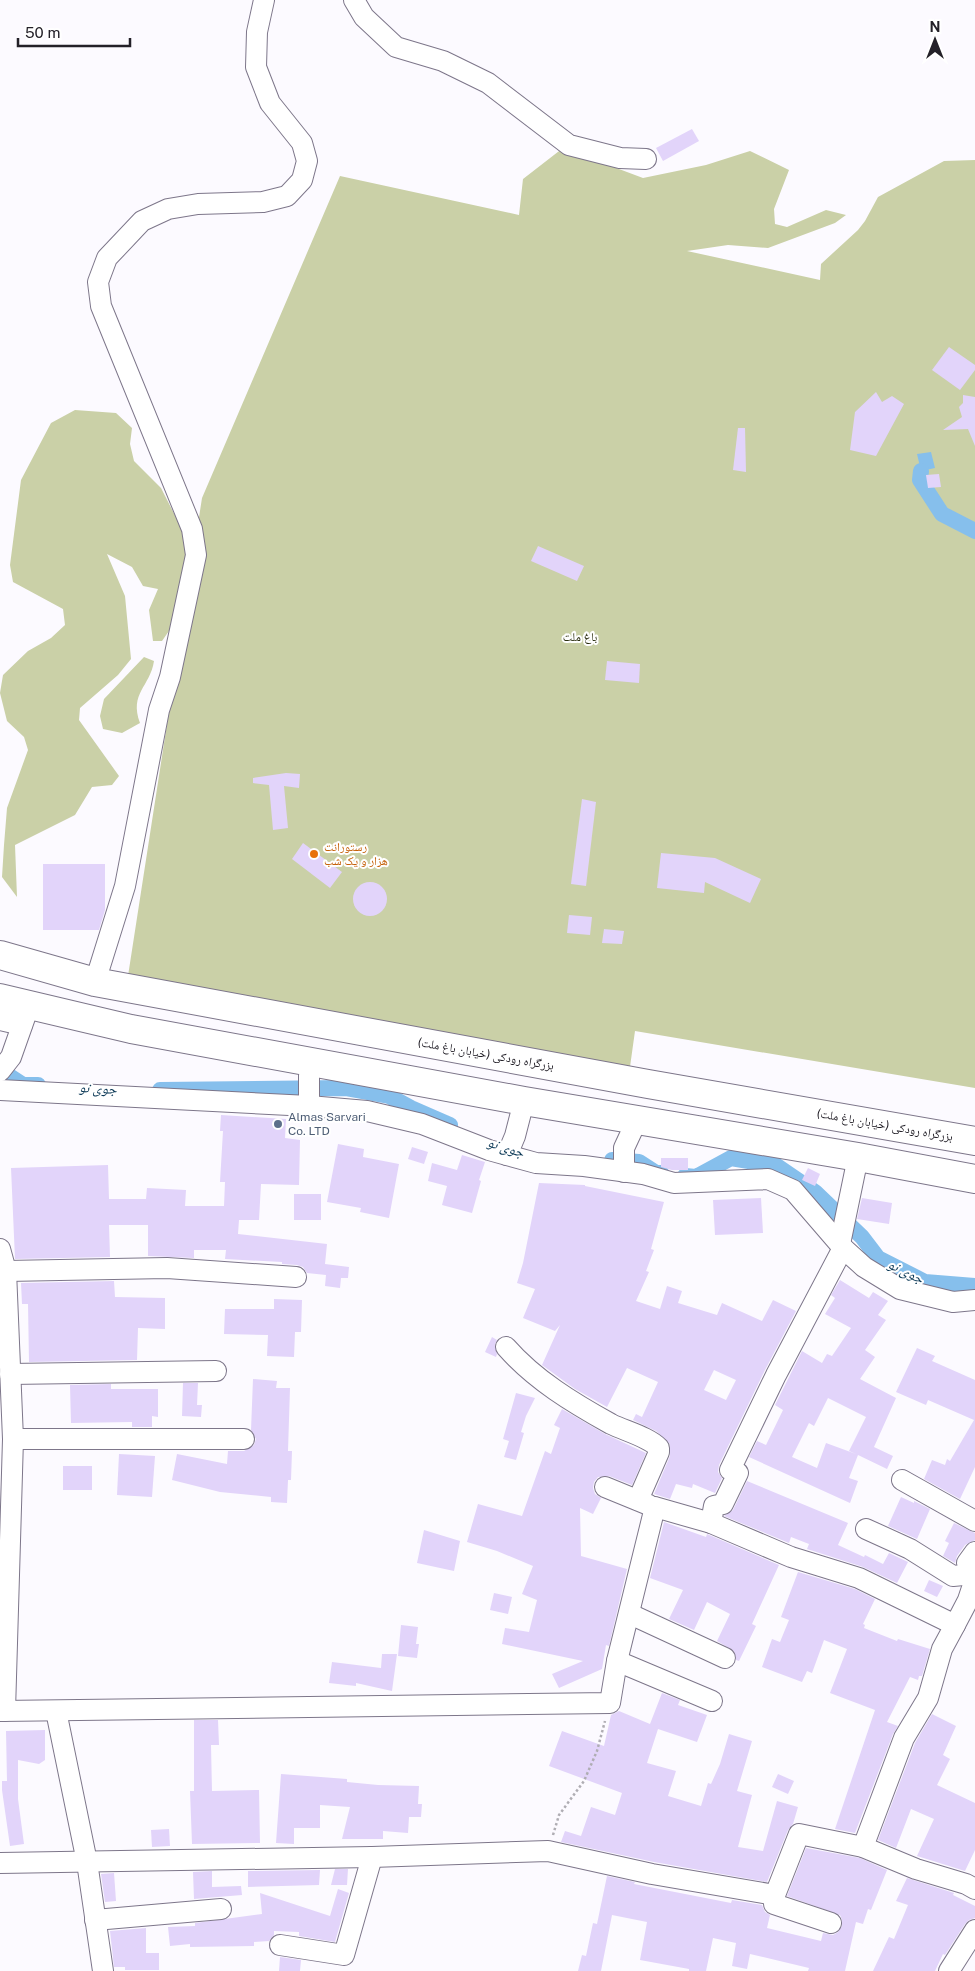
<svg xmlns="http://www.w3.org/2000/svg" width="975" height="1971" viewBox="0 0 975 1971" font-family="'Public Sans','Noto Naskh Arabic',sans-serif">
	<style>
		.green { fill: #cad0a7 }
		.water { fill: #86bfec }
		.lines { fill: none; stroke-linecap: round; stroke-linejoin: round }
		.canal { stroke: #86bfec; stroke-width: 16 }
		.building { fill: #e2d4fa; fill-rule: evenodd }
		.minor-casing { stroke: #7d768a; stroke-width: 22 }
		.highway-casing { stroke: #7d768a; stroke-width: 30 }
		.path { stroke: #afadb3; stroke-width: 2.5; stroke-dasharray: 2.5 2.5; stroke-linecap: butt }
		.minor { stroke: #fff; stroke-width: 20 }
		.highway { stroke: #fff; stroke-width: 28 }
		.food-dot { fill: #e8710a; stroke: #fff; stroke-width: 2 }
		.service-dot { fill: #5c6f8a; stroke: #fff; stroke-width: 2 }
		.labels { text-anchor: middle; stroke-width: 4; stroke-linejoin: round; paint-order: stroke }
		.park-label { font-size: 12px; fill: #2b2e10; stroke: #fff }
		.food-label { font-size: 12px; fill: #c56008; stroke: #fff; text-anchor: start }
		.street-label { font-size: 12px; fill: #232028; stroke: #fff }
		.service-label { font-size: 12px; fill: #4e5e75; stroke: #fff; text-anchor: start }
		.water-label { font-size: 14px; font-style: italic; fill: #083654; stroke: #fff }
	</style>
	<rect width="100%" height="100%" fill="#fcfaff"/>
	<g class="green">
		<path d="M563,148l80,30 63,-13 44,-14 39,19 -15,39 1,15 12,3 39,-17 20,5 -11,8 -67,25 -40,-3 -41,6 133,29 1,-16 37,-34 7,-9 13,-24 66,-36 31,-1v928l-340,-57 -6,43 -501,-98 74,-478 138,-322 179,39 4,-36z"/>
		<path d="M75,410l41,3 16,15 -2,16 4,17 27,27 28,55 -18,85 -9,13h-9l-4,-31 9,-21 -15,-3 -11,-19 -25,-13 18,42 6,63 -13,16 -38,33 -1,12 40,56 -7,9 -20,2 -17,28 -60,30 2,52 -15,-20 2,-32 3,-37 21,-58 -4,-13 -17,-16 -7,-28 3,-18 25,-24 23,-13 14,-13 -2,-16 -50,-27 -3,-17 11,-85 30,-57z"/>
		<path d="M144,657l10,4c-4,26 -25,32 -14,62l-18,10 -19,-4 -3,-13 4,-17z"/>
	</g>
	<path class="water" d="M931,452l4,16 -14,3 -4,-17z"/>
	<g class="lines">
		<g class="canal">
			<path d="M921,471l-1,9 22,34 33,17"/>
			<path d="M0,1070l23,15h15"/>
			<path d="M160,1090l185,-2 44,8 22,12 39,17"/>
			<path d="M612,1160l27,2 17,11h5"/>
			<path d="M685,1176l11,1 35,-19 46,8 38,26 47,45 16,21 47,24 50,4"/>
		</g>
	</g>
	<g class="building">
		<path d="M692,129l7,12 -36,20 -7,-13z"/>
		<path d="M949,347l26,18v5l-15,20 -28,-20z"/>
		<path d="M876,392l6,10 10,-6 12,8 -28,52 -26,-6 5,-38z"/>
		<path d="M963,395l12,2v49l-7,-17 -25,1 19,-13 -3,-10 4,-4z"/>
		<path d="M738,428h7l1,44 -13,-2z"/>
		<path d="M939,474l2,13 -13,1 -2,-13z"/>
		<path d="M538,546l46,20 -7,15 -46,-20z"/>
		<path d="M607,661l33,3 -1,19 -34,-3z"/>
		<path d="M286,773l14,1 -1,14 -15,-2 4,42 -15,2 -4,-45 -16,-2v-5z"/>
		<path d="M582,799l14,3 -10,84 -15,-2z"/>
		<path d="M303,843l39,29 -12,16 -38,-29z"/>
		<path d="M661,853l54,5 46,21 -11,24 -45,-21 -1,11 -47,-5z"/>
		<path d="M43,864h62v46l-6,20h-56z"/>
		<circle cx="370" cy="899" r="17"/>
		<path d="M569,915l23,2 -2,18 -23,-2z"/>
		<path d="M604,929l20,2 -2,13 -20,-1z"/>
		<path d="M221,1115l65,4 -1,19 15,2 -1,45 -38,-1 -2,36h-20l-1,14 89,10 -2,20 24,3 -1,11h-7l-1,10 -15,-2 1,-11 -19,-2 -4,-6 -6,-2 -15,-1v-2l-57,-3 1,-9h-32v8l-46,-2v-31h-39l1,32 -95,2 -4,-91 97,-3 1,34h37l1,-11 39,2 -1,16h39l1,-24h-5l3,-51h-3z"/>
		<path d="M338,1144l26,5 -1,8 36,7 -10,54 -29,-6 1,-4 -34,-6z"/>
		<path d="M412,1147l16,5 -4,12 -16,-5z"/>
		<path d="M462,1155l23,7 -6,18 2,1 -9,32 -30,-8 5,-19 -19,-5 4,-18 25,7z"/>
		<path d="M661,1158h27v12h-16l-11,-3z"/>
		<path d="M808,1168l12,6 -5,12 -13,-6z"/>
		<path d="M539,1183l46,2v1l79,16 -13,47 3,1 -8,21 3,1 -13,29 24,8 7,-23 15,5 -4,12 39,12 5,-12 40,18 11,-21 23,11 -31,59 -46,95 -1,7 4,6 -7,15 -22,-9 -1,4 -16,-4 -6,15 -16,-5 16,-38v-12l-14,-13 -23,-11 3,-6 6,3 16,-35 -31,-14 -20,39 -32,-18 -33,-24 18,-40 -5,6 -32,-13 12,-29 -18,-6 6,-20zM714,1370l22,10 -10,20 -22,-10z"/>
		<rect x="294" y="1194" width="27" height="26"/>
		<path d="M761,1198l2,35 -48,2 -2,-35z"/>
		<path d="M862,1198l30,5 -3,21 -32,-5z"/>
		<path d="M840,1280l29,18 4,-6 15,9 -10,14 8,5 -21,30 10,7 -15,22 36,19 -22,49 19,9 -6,13 -29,-14 -9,23 9,3 -8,22 -101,-46 8,-16 9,4 17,-35 -8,-5 27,-54 20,12 5,-9 5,2 19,-28 -26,-14 10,-16 -4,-3zM828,1398l38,19 -17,34 7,3 -30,-11 -9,25 -25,-11 17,-34 5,3z"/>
		<path d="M114,1281l1,16 50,1v31l-27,-1 -1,32 -108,2 -1,-58h-6l-1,-21z"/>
		<path d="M274,1299l28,1 -1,32h-6l-1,25 -27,-1 1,-21 -44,-1 1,-25h49z"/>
		<path d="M492,1337l5,3 -2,4 2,10 -1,3 -11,-5z"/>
		<path d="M917,1348l18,8 -3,5 43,19v87l-15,32 -36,-20 8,-19 13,5 2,-6 3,2 24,-41 -46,-20 -2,5 -30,-13z"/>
		<path d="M253,1379l24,2 -1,7h14l-2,63h4l-1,29h-3l-1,23 -16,-1v-5l-51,-5 -48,-12 5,-26 50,10 1,-13h16l10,-6 2,-6 -5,-9z"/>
		<path d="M183,1383h15l-1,22h5l-1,12 -19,-1z"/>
		<path d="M111,1384v5h47v28l-6,-1v11h-20v-5l-61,1 -1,-38z"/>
		<path d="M516,1393l19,5 -9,18 -5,16 3,1 -8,27 -12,-3 5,-16 -6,-2z"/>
		<path d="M562,1409l43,25 41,19 -14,32 -23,-9 -11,1 -4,5 -1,6 2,6 6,4 -8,16 -13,-6 1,48 46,13 -18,77 -3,-1 -4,24 -43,19 -7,-14 31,-13 -81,-17 3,-16 24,4 8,-32 -15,-6 11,-28 -36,-15 -30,-9 11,-38 44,12 23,-65 6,3 9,-26 -6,-3z"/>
		<path d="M119,1454l36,2 -3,41 -35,-2z"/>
		<rect x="63" y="1466" width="29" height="24"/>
		<path d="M747,1481l101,42 -10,22 26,12 1,-2 18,9 6,-11 19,9 -11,21 -34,-16 -56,-18 2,-5 -18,-7 -2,6 -65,-27 9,-6z"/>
		<path d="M901,1497l13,6v-2l16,8 -13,30 -29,-13z"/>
		<path d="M664,1522l42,15 1,-3 72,31 -27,59 4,2 -17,35 -3,-1 -2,-9 -17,-10 13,-27 -23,-12 -13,28 -25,-11 14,-29 -33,-12z"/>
		<path d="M954,1523l21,10v7l-10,5 -8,11 -2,7 -12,-7 6,-13 -4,-2z"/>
		<path d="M424,1530l36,11 -6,30 -37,-8z"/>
		<path d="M798,1572l57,17 20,10 -12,25 2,1 -1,3 33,13 1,-2 32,10 -8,27h-3l-1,4 -8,-3 -23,45 11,4 -5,8 -38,99 -20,-4 40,-119 -45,-17 17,-44 -23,-9 -12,33 -5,-2 -5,11 -40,-15 10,-28 8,3 9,-22 -8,-3z"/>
		<path d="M929,1580l14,6 -6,11 -13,-6z"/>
		<path d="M494,1593l18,4 -4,17 -18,-4z"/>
		<path d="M401,1625l17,2 -2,17h3l-2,14 -19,-2z"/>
		<path d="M382,1654h15l-5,37 -36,-8v3l-27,-3 3,-21 49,6z"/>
		<path d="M662,1693l18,7 -2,5 29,10 -10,27 -39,-13 -11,34 29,8 -8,25 33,10 7,-23 3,1 9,-20 9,-30 23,7 -15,50 15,4 -14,52 25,4 14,-50 21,6 -5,17 -5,6 -21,52 -113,-20 -93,-20 4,-11 16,5 10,-29 24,8 7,-22 -73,-27 13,-35 42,15 7,-31 8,-4 31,13z"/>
		<path d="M932,1714l24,12 -13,29 7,4 -13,26 38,18v47l-10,21 -48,-15 17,-37 -23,-10 -15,39 -18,-8 37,-97z"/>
		<path d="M194,1720h24l1,25h-8l1,46 47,-1 1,53 -68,1 -2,-53h4z"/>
		<path d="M45,1730v30l-6,4 -21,-4v39l6,45 -14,2 -8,-56v-9h5l-1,-50z"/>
		<path d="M281,1774l66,5v3l31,3 41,1 -1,18h4l-1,13h-12l-1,16 -25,-2v8h-41l8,-32 -30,-2v23h-26v16l-18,-1z"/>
		<path d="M778,1774l16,7 -6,13 -16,-7z"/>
		<path d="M169,1829l1,17 -18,1 -1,-17z"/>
		<path d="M806,1848l54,10 27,12 -16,40 -3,-1 -5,15 -7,-2 -11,49h-37l1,-3 -59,-14 -3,15 -15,-3 4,-23 -23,-5 -7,33h-17v-2l-49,-9 7,-38 -35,-7 -11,56h-23l4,-16 4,1 7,-33 4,1 10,-48 28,6 -1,2 97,19 1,-3 30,5 3,7 5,3 -3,13 54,13 2,-8 10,2 5,-3 4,-6v-6l-2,-5 -53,-19z"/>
		<path d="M335,1869h13l-1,16h-16z"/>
		<path d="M320,1870l-1,15 -71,2v-16z"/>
		<path d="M212,1871v16l29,-1 1,9 -48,4 -1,-27z"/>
		<path d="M114,1873l2,28 -11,1 -4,-28z"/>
		<path d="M907,1878l47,15 -1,2 22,11v12l-6,2 -4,4 -20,31 -2,-1 -8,17h-62l16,-34 5,2 14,-34 -12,-4z"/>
		<path d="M338,1889l11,4 -14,49 -36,-6v-4l-25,-1v4l-5,6 -15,1v4l-64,1v-3l-20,2 -2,-19 27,-1v-3l67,-9 -2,-21 70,23z"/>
		<path d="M146,1928v25h13v17h-34v-3h-11l-4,-36z"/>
		<path d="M280,1957l21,3 -1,11h-21z"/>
	</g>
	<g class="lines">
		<defs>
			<g id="minor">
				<path d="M354,0l10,17 32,30 47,14 45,22 81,62 51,13 26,1"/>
				<path d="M95,982l30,-96 34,-176 11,-33 26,-122 -4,-26 -91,-223 -3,-24 9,-24 35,-37 26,-12 30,-5 65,-2 24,-6 15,-16 5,-19 -5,-18 -32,-40 -14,-36 1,-35 7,-32"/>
				<path d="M0,1020l22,5"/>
				<path d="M0,1071l11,-14 18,-51"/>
				<path d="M0,1090l309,16 58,5 55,13 67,26 47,13 48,3 59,8 31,9 94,-4 25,11 50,58 21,19 36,22 53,13 22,-2"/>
				<path d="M309,1106v-30l2,-15"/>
				<path d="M507,1155l8,-19 9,-35"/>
				<path d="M624,1172v-24l13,-28"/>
				<path d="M840,1244l18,-87"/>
				<path d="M0,1249l6,22 7,168 -8,272"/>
				<path d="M6,1271l161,-3 129,9"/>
				<path d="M506,1347c29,33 67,56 105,77 14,7 38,13 48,24v4l-21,48"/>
				<path d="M10,1374l206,-3"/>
				<path d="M13,1439h231"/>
				<path d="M902,1480l73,41"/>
				<path d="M605,1487l44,18"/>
				<path d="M711,1523l3,-17 9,-2 15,-31 -8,-3 46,-95 67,-127"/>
				<path d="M866,1529l44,20 43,27 22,-2"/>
				<path d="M975,1552l-8,11 8,9"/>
				<path d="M630,1614l95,44"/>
				<path d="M617,1661l95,40"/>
				<path d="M0,1711l610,-8 7,-42 38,-154 56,16 80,34 68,21 96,47 13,-25 7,-21"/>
				<path d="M56,1711l31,151 16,109"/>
				<path d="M863,1847l41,-109 24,-40 14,-49 13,-24"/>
				<path d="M0,1863l372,-6 176,-6 104,23 123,21"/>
				<path d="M95,1920l126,-11"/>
				<path d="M831,1923l-57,-19 1,-9 24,-61 64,13 53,22 50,15 9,5"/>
				<path d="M280,1945l64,10 28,-98"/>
				<path d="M949,1971l26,-41"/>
			</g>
			<g id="highway">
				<path d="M0,955l95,27 553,102 327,57"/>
				<path d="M0,998l131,31 393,72 334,56 117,22"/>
			</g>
		</defs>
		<use href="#minor" class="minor-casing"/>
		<use href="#highway" class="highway-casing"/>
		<path class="path" d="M553,1835l6,-20 25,-34 13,-30 8,-30"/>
		<use href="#minor" class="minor"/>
		<use href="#highway" class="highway"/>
	</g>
	<circle class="food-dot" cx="314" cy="854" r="5"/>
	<circle class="service-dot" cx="278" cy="1124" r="5"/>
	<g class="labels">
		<g class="park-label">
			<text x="580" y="641">باغ ملت</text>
		</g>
		<g class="food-label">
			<text x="324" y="851">رستورانت<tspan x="324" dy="14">هزار و یک شب</tspan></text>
		</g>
		<g class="street-label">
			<text transform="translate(486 1054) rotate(10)" y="4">بزرگراه رودکی (خیابان باغ ملت)</text>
			<text transform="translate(885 1125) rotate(10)" y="4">بزرگراه رودکی (خیابان باغ ملت)</text>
		</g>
		<g class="service-label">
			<text x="288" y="1121">Almas Sarvari<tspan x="288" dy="14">Co. LTD</tspan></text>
		</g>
		<g class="water-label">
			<text transform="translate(98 1088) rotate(3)" y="5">جوی نو</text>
			<text transform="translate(506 1147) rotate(18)" y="5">جوی نو</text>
			<text transform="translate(906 1271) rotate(26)" y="5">جوی نو</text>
		</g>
	</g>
	<g transform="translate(935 40)" stroke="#ffffff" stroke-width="4" paint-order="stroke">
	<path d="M0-4L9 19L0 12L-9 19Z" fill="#232028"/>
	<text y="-8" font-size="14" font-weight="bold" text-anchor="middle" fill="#232028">N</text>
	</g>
	<path d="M18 38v8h112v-8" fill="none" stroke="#232028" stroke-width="2.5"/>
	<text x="25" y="38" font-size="15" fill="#232028" stroke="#ffffff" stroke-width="4" paint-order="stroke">50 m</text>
</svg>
